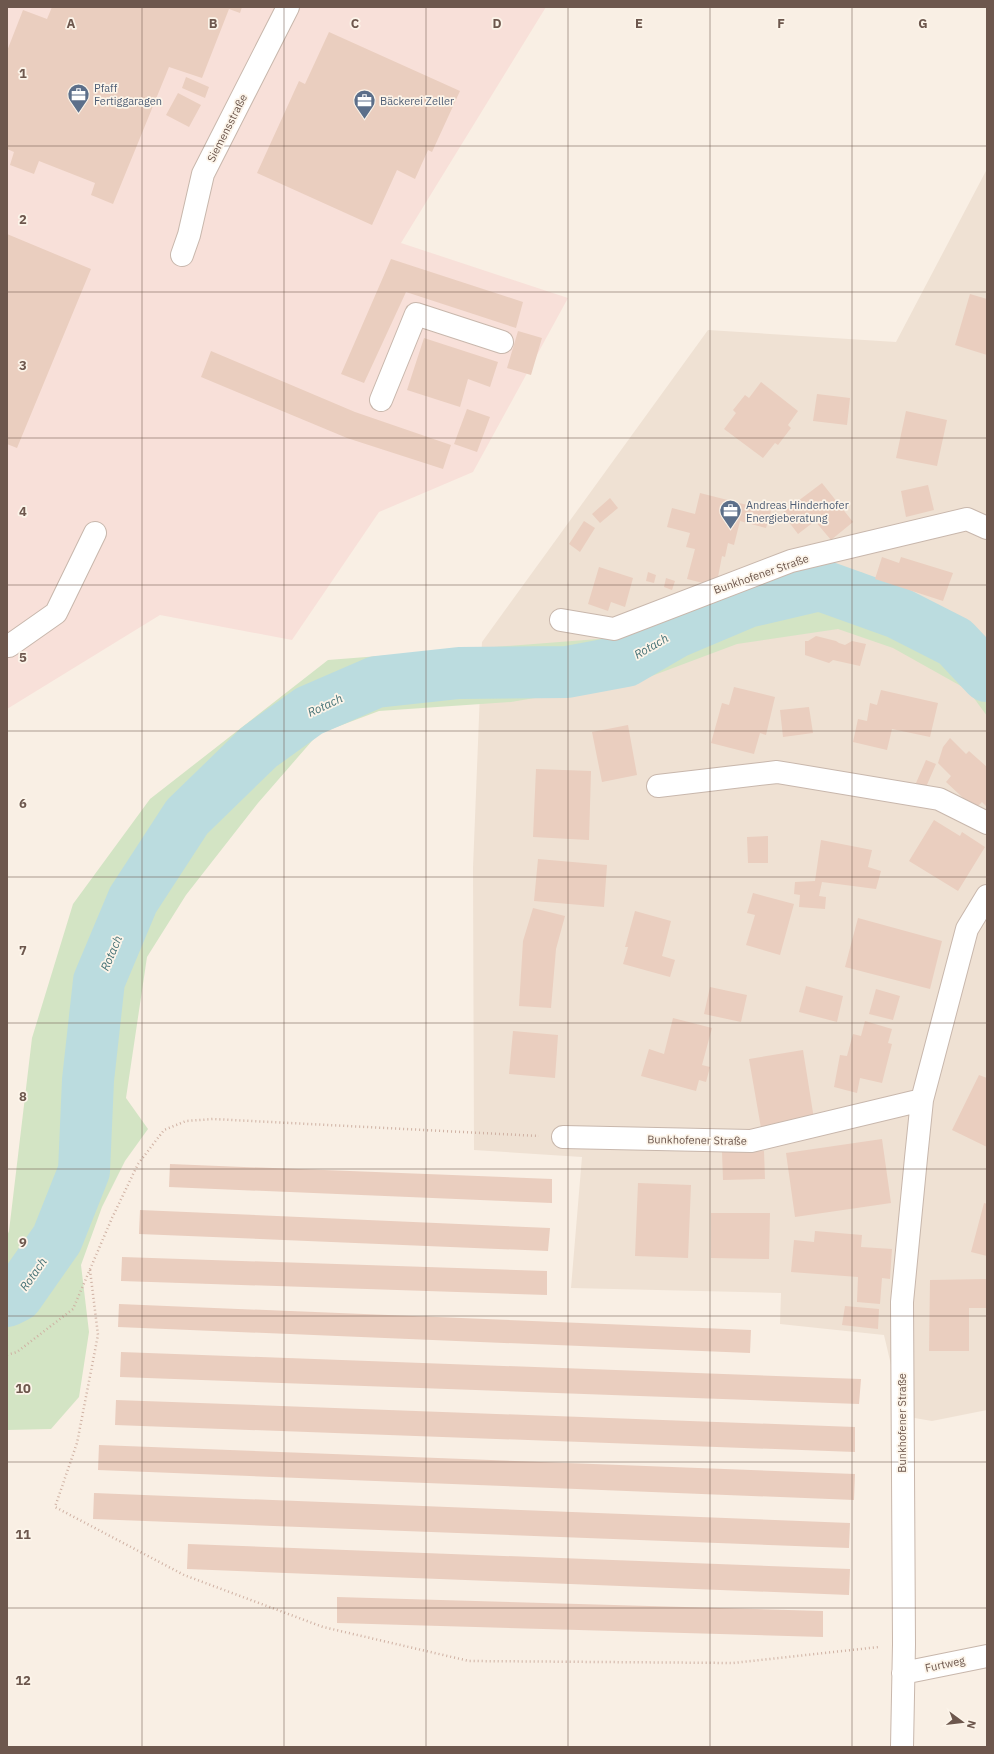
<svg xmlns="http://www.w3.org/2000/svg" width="994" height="1754" font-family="'IBM Plex Sans',sans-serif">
<rect width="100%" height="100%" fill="#f9efe4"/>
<path fill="#efe1d3" d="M987,169v1241l-55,11 -29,-5 -19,-81 -104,-11 1,-31 -210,-5 11,-131 -108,-7 -1,-282 9,-226 226,-312 188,12z"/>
<path fill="#f8e0d9" d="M7,7h539l-145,236 167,55 -95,174 -94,40 -87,128 -132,-25 -153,94z"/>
<path fill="#d3e4c4" d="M861,572l126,66v78l-19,-26 -75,-42 -55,-19 -101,15 -96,36 -130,22 -132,9 -61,23 -60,69 -72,92 -39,62 -21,141 22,31 -23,32 -23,46 -21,58 8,67 -10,65 -28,32 -44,1v-194l2,-5 23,-193 41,-134 77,-105 178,-139 283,-22 176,-61z"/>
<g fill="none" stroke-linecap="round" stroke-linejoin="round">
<path stroke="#bbdcdf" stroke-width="52" d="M7,1301l10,-5 40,-57 27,-68 4,-91 11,-99 34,-81 54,-83 72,-70 50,-36 67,-29 83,-9 108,-1 59,-11 50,-29 71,-30 73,-17 78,28 57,29 32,34"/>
</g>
<path fill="#eacebf" d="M52,7h190l-2,6 -11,-4 -27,69 -33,-11 -56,137 -22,-9 4,-12 -56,-22 -5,13 -24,-9 4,-13 -7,-3v-98l16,-41 24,9z
M329,32l131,59 -28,61 -4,-2 -13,29 -18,-9 -25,55 -115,-52 42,-92 6,3z
M186,77l23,10 -4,11 -23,-10z
M178,93l23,12 -12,22 -23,-12z
M7,234l84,35 -74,179 -10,-4z
M391,259l132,43 -7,26 -110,-36 -42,91 -23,-9z
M970,294l17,5v56l-32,-10z
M518,331l24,7 -11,37 -24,-7z
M424,338l74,24 -8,25 -22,-8 -8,28 -53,-17z
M211,351l144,61 96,33 -8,24 -96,-31 -146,-61z
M761,382l37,29 -10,14 3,3 -13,17 -3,-2 -12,15 -39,-29 12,-16 -3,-3 12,-15 4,3z
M817,394l33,4 -3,27 -34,-4z
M467,409l23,8 -13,35 -23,-8z
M906,411l41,9 -10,46 -41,-8z
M822,483l31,39 -22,18 -16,-19 -17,13 -16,-21z
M928,485l6,25 -28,7 -5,-26z
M700,493l71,18 -5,17 -26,-7 -6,24 -6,-2 -3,14 -3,-1 -4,21 -15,6 -16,-4 8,-30 -9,-2 4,-14 -23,-6 5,-19 23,6z
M610,498l8,10 -18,15 -8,-9z
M584,521l11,7 -15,24 -11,-8z
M882,557l17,6 2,-6 52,16 -10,28 -68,-22z
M599,567l34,11 -8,29 -14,-5 -3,9 -20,-7z
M648,572l8,3 -2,8 -8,-2z
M666,578l9,3 -3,9 -8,-3z
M816,636l20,5 3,2 6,2 7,-4 14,3 -6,22 -27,-6 -4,3 -24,-8v-14h3z
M734,687l41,10 -9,38 -6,-2 -6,21 -43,-11 11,-40 7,2z
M881,690l57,13 -8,34 -38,-8 -5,21 -34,-8 5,-23 9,2 3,-18 7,2z
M809,707l4,26 -30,4 -3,-27z
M628,725l9,50 -35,7 -10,-50z
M950,738l16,16 3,-3 18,16v40l-5,-5 -7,7 -29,-27 5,-6 -13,-13 5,-16z
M926,760l10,4 -10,23 -10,-4z
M536,769l55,2 -2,69 -56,-3z
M934,820l26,16 2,-4 23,15 -27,44 -49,-30z
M768,836v27h-20l-1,-26z
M821,840l51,10 -4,17 13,4 -5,18 -54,-7 -3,14 7,1 -1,12 -26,-2 1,-12 -6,-1 1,-12 20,-1z
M538,859l69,6 -3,42 -70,-6z
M753,893l41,11 -14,51 -34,-10 9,-30 -8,-2z
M533,908l32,8 -9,33 -5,59 -32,-2 4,-65z
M635,911l36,10 -9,35 13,4 -5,17 -47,-13 5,-17h-3z
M858,918l84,23 -12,48 -85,-22z
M806,986l37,10 -6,26 -38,-10z
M710,987l37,8 -6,27 -37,-8z
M876,989l24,7 -7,24 -24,-6z
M673,1018l39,10 -10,37 8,2 -4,15 -7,-2 -3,11 -55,-15 8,-27 15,5z
M865,1021l27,8 -4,14 4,1 -10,39 -22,-5 -3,15 -23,-6 6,-32 7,1 6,-22 8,2z
M513,1031l45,4 -3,43 -46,-4z
M803,1050l11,69 -53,9 -12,-69z
M979,1075l8,3v69l-35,-17z
M882,1139l9,64 -96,14 -9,-64z
M764,1151l1,28 -42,1 -1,-28z
M170,1164l382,15v24l-383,-16z
M638,1183l53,2 -3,73 -53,-2z
M984,1203l3,1v52l-16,-4z
M140,1210l410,18 -2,23 -409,-17z
M711,1213h59l-1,46 -58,-1z
M815,1231l47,4 -1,12 31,2 -2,30 -8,-1 -2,26 -23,-2 1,-25 -67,-5 3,-32 20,2z
M122,1257l425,14v24l-426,-14z
M987,1279v29h-18v43h-40l1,-71z
M119,1304l632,26 -1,23 -632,-26z
M845,1306l34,3 -1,20 -36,-4z
M121,1352l740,27 -2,25 -739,-27z
M116,1400l739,27v25l-740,-27z
M99,1445l756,29 -1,26 -756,-30z
M94,1493l756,30 -1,25 -756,-29z
M188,1544l662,25 -1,26 -662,-26z
M337,1597l486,14v26l-486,-14z"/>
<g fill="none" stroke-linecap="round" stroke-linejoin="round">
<defs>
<path id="minor" d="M182,255l7,-20 14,-61 85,-167
M381,400l35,-86 86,28
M561,620l53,9 177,-68 176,-42 20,9
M7,646h2l47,-33 39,-80
M658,786l119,-14 162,27 48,24
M563,1137l188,4 171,-41
M903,1673l84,-17
M902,1747l2,-103 -2,-342 14,-144 6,-58 45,-171 20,-33"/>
</defs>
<use href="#minor" stroke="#c8b7ac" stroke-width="24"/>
<path stroke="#cfb1a3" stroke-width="2.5" stroke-dasharray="1 3" stroke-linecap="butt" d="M90,1270l8,65 -21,108 -22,64 129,68 139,52 146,34 264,2 146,-16
M7,1355l10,-3 56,-43 39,-91 26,-54 26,-34 22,-9 27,-2 326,17"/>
<use href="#minor" stroke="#fff" stroke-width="22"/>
</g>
<path fill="none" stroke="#6d574d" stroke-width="1" stroke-opacity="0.55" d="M142,7v1740M284,7v1740M426,7v1740M568,7v1740M710,7v1740M852,7v1740M7,146h980M7,292h980M7,438h980M7,585h980M7,731h980M7,877h980M7,1023h980M7,1169h980M7,1316h980M7,1462h980M7,1608h980"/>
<defs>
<symbol id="office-pin" viewBox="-11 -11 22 30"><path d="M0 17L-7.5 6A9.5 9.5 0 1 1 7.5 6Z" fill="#5c6f8a" stroke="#fcf4e9"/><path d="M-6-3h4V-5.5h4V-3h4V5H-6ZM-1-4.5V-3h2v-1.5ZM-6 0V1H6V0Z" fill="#fff"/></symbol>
</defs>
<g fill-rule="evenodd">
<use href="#office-pin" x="66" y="82" width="25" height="34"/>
<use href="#office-pin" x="352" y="88" width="25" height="34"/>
<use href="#office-pin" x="718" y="498" width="25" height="34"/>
</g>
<g text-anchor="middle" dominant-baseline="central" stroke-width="3.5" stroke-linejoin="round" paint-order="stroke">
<g font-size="11" fill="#4e5e75" stroke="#fcf4e9" text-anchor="start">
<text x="94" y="88">Pfaff<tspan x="94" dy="13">Fertiggaragen</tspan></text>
<text x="380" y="101">Bäckerei Zeller</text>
<text x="746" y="505">Andreas Hinderhofer<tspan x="746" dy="13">Energieberatung</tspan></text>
</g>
<g font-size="11" fill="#6d574d" stroke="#fcf4e9">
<text transform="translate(227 128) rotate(-63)">Siemensstraße</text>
<text transform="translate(761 574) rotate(-19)">Bunkhofener Straße</text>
<text transform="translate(697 1140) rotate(1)">Bunkhofener Straße</text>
<text transform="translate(902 1423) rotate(-90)">Bunkhofener Straße</text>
<text transform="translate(945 1664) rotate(-12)">Furtweg</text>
</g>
<g font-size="12" font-style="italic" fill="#477377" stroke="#fcf4e9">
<text transform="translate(651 646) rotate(-30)">Rotach</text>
<text transform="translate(325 705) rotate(-25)">Rotach</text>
<text transform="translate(111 953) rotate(-67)">Rotach</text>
<text transform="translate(33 1274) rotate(-55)">Rotach</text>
</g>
</g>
<g font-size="13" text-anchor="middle" font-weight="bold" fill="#6d574d" stroke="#fcf4e9" stroke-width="3.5" stroke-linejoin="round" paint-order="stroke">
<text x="71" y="28">A</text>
<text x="213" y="28">B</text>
<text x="355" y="28">C</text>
<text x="497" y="28">D</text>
<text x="639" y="28">E</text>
<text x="781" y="28">F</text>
<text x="923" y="28">G</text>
<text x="23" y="78">1</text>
<text x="23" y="224">2</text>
<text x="23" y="370">3</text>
<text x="23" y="516">4</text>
<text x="23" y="662">5</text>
<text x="23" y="808">6</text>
<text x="23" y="955">7</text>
<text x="23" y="1101">8</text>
<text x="23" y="1247">9</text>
<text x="23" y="1393">10</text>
<text x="23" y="1539">11</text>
<text x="23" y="1685">12</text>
</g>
<rect width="994" height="1754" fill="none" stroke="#6d574d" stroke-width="16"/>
<g transform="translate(962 1722) rotate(105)" stroke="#fcf4e9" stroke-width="3" paint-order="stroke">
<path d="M0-3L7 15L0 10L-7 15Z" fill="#6d574d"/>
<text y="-6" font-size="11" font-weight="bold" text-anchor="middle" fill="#6d574d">N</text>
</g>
</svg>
